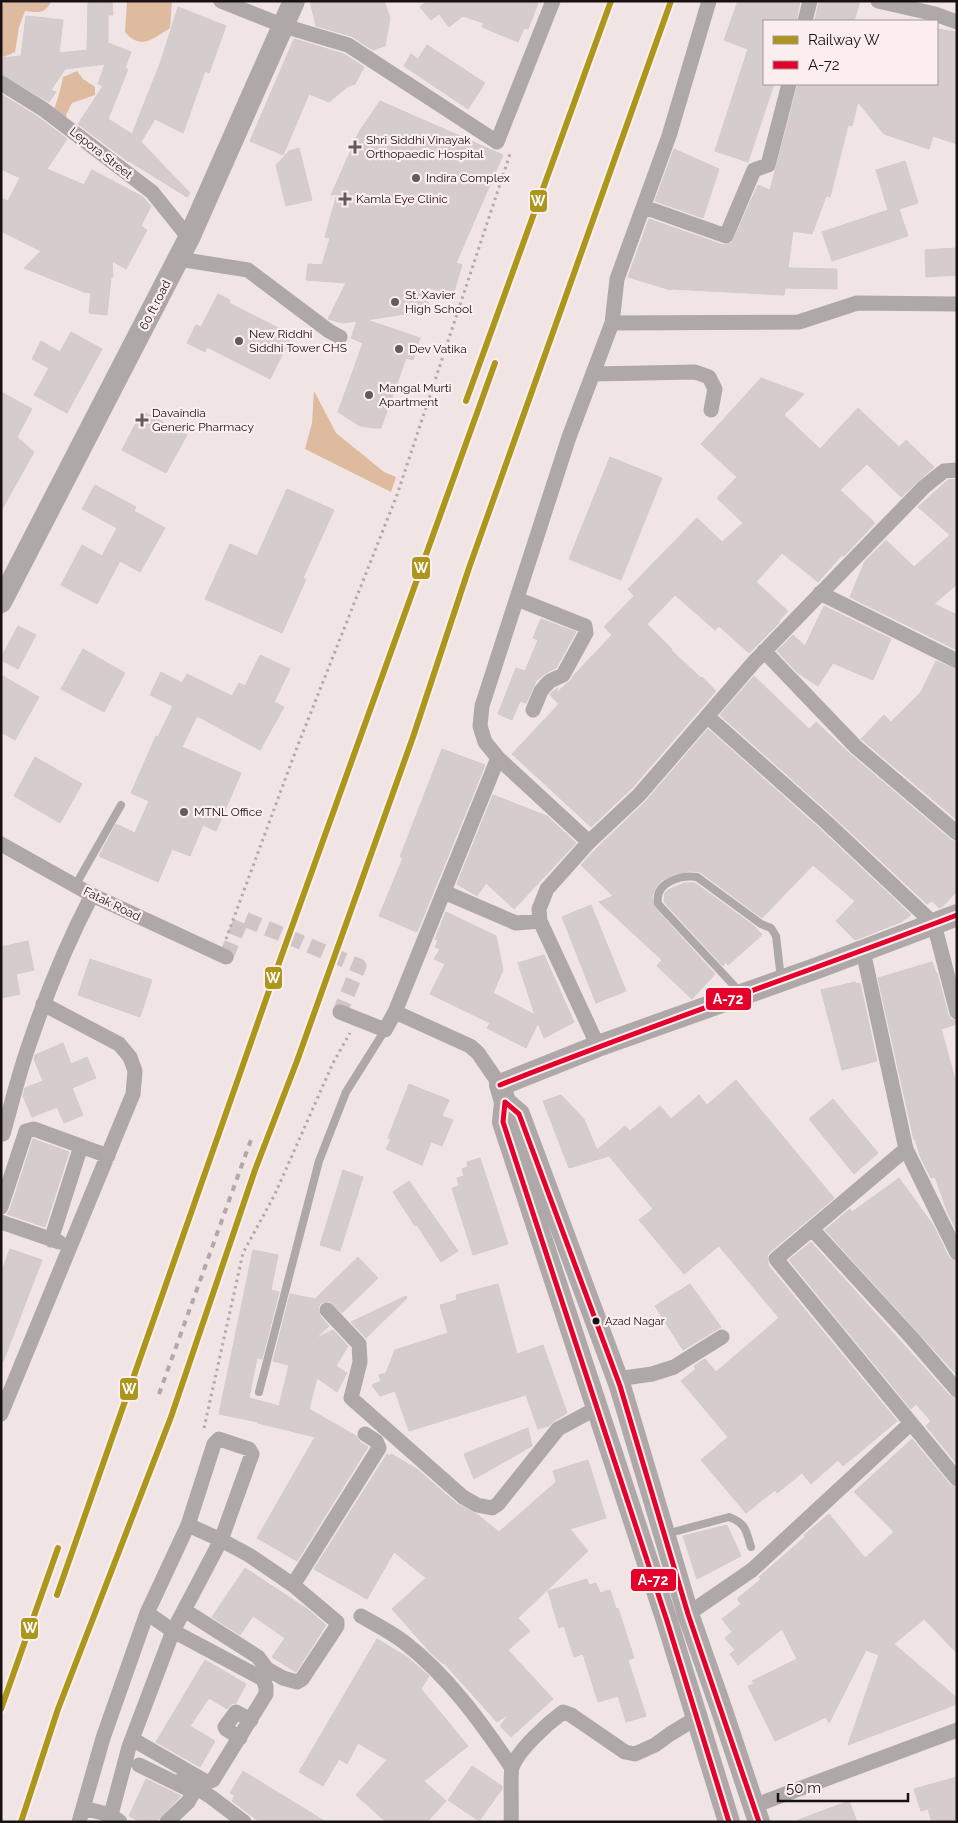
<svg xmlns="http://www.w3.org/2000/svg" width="958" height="1823" font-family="Raleway,sans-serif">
<rect width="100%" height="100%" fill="#f0e4e4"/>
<path fill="#deba9e" d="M5,1l46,1c-7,13 -13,10 -26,9l-6,16 -4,25 -11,5 -3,-3v-47z
M127,1h45l-2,27c-16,10 -29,23 -45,4z
M77,71l6,8 12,8v8l-23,8 -6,12v5l-12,-10c4,-12 7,-22 9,-33z
M314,391l22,42 48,39 12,5 -5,15 -86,-43 7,-26z"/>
<path fill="#d5ccce" stroke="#d4cbcd" d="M88,1h24l1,14h-5v28l23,9 -6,16 3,1 -20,50 24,15 29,-73 17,-54 48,19 -17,47 -4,-2 -22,62 -28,-14 -14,23 49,51 -3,4 -58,-36v1l-51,-38 25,-38 -5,-2 7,-20 -40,5 -14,21 5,2 -7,10 -48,-28v-16l20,-2 5,-40 37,4 -4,33 28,-3z
M310,1h74l6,17 -5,28 -12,4 -22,-14 -35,-10z
M427,1h112l-11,28 -4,-1 -6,14 -36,-15 2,-4 -21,-7 -14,11 -10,-13 -8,6 -11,-13z
M738,1h62l-4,20h-32v63h10l-26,78 -33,-11 33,-102 -24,-9z
M819,1h41l-6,20h-39z
M937,29l20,3v112l-24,-8 -4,13 -45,-15 -26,-32 -6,24 -4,-1 -18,72 -4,-1 -14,38 -19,-3 -5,37 49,1v20l-52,-1 -1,7 -112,-6 -1,1 -43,-13 21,-58 74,26 9,-2 26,-58 12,5 28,-106h139z
M294,39l50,15 20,13 -9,17 -8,3 -18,15 -20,-8 -26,61 -33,-14z
M427,45l58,38 -17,26 -64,-43 7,-12 7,5z
M1,94l37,23 29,22 -20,30 37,16 8,-15 51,27 8,9 -10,20 6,4 -21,39 -14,-8 1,16h-2l-4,38 -18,-2 2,-20 -7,-1 -60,-24 17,-17 -40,-20v-33l7,3 12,-23 -19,-9z
M380,101l123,54 -47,108 6,2 -9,30 -27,-8 3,23 -62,10 53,18 -7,22 -7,-2 -25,70h-7l-14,-2 -22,-14 25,-69 -12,-5 6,-17 -14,2 -15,-4 18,-36 -40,-3 2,-16 14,1 8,-27 -5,-1 12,-43 -6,1 28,-63z
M299,148l13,52 -26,6 -10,-41 13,-14z
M674,149l45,20 -16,49 -48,-17z
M905,161l13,42 -19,6 9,27 -76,25 -10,-29 66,-22 -12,-40z
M957,248v27l-31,2 -1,-27z
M218,294l12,6 -1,3 63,32 -22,44 -63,-32 -2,5 -18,-9 9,-18 5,2z
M71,332l31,17 -35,64 -33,-18 15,-27 -17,-9 9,-18 19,11z
M761,378l43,16 -20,21 36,34 38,-41 41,39 7,-7 28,27 -33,30 -34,-33 -27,26 35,33 -31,33 -2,-1 -24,27 -36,-29 -26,29 32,29 -9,10 1,1 -31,31 -30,-27 -4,4 -40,-35 -28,29 25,25 -1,1 30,28 1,-1 14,14 -84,97 -41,39 -79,-73 47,-50 -9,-9 3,-4 5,-3 -3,6 16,-14 3,-5 38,-40 -8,-8 30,-31 -6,-7 69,-71 25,24 21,-19 -26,-25 20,-21 -36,-33z
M1,392l31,17 -15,28 17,15 -33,59z
M142,411l45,24 -21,38 -44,-23z
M610,457l52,21 -41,102 -52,-21z
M957,479v105l-23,20 23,11v35l-107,-53 15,-36 21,-21 28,27 36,-32 -32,-28 30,-27z
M95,485l41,22 -2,4 31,17 -25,44 -20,-11 -23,43 -36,-19 21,-40 20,11 15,-28 -35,-19z
M287,489l47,21 -31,68 3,1 -24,54 -77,-34 25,-55 27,12z
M824,606l67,33 -18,41 -40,-17 -15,23 -20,-13 -21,-22 16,-16 12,11z
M541,619l35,13 -20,36 -10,5 -10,8 -10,22 -6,-2 -8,19 -14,-6 18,-46 9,3 13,-31 -5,-2z
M18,626l18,9 -18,34 -17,-9v-2z
M83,649l42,24 -21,39 -43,-23z
M260,655l30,14 -16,33 10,5 -24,43 -63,-34 -15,31 59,26 -25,58 -13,-6 -13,31 -18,-7 -14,33 -59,-26 17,-32 19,9 14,-32 -18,-8 25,-57 2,1 15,-31 -23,-11 11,-23 21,11 5,-9 45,22 7,-13 6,3z
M936,661l21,9v150l-96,-81 23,-24 7,7 30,-30z
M1,675l38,22 -24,43 -14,-8z
M754,676l55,53 7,-7 34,32 101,86 6,2v49l-14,15 -4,2 -7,-7 -5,3 -95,-89 -112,-100z
M708,729l112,100 91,86 -10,7 -46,18 -19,-19 19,-20 -42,-36 -51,53 -62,-46 -10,-1 -16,3 -13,7 -5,6 -4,9 2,11 61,67 -23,25 -35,-33 5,-6 -63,-58 14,-6 -32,-31 15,-16 50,-48z
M442,749l43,16 -68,167 -38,-16 24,-58 -3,-1z
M35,757l47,27 -22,39 -46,-27z
M493,795l54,21 29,27 -62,66 -28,-26 -9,13 -20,-12z
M684,883h11l59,43 8,9 -34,30 -2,-3 -3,4 -59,-64 1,-9 3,-3z
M591,905l35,86 -30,12 -34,-86z
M446,912l50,24 7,34 -10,23 42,22 -17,-52 26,-8 30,67 -30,16 -6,-15 -12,25 -39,-20 3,-5 -60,-29 15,-30 -11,-5 6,-10 -5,-2 3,-7 -3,-1z
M28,941l6,29 -18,4 4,20 -19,4v-51z
M90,959l62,21 -12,37 -62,-22z
M932,962l4,11h1l11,41 3,5 6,2v3l-16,5 14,50 2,-1v153l-9,-18 -13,-36 -4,1 -10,-20 -6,-19 -1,1 -36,-162z
M855,982l1,2 4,-1 17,78 -35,9 -21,-80z
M63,1043l8,21 16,-7 9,21 -24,10 11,27 -19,8 -7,-16 -25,10 -9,-21 2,-8 18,-7 -9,-22 1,-4z
M736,1080l98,118 -64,54 -3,4 1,9 129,156 -54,45 -5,-6 -27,24 -9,-11 -25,20 -2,-3 -29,23 -45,-53 27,-23 -47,-56 15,-12 -2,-3 11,-7 11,13 63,-54 -60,-72 -35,28 -45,-54 14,-11 -44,-53 -40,12 -26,-67 18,-6 23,24 13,31 28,-24 5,5 30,-25 11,13 28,-24 8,10z
M409,1084l40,16 -7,16 11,4 -11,26 -11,-4 -9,23 -36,-16 5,-10 -3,-1z
M833,1099l45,54 -24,21 -45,-55z
M33,1139l36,13 -24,75 -38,-13 3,-4z
M480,1158l28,86 -35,11 -21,-67 7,-2 -2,-8 7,-2 -2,-7 6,-2 -1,-5z
M343,1170l20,7 -23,74 -20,-6z
M899,1178l34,47 16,33 8,4v113l-132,-145 25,-21 2,3z
M409,1181l49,70 -17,11 -24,-37 -2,1 -22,-34z
M811,1242l139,154 7,3v65l-31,-38 5,-5 -15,-17 -5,5 -122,-149z
M10,1249l32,11 -39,102 -2,-1v-88z
M253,1250l25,5 -7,35 8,2 -17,67 -5,-1 -8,40 30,8 10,-41 -16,-4 17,-67 25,5 43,-42 20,21 -36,35 -13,-12 -8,2 -3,5 2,8 9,10 -14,13 18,-9 15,16 -12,20 11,7 -10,19 -20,-14 -8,31 47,27 4,6 8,5 -71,114 -40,-23 58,-101 -57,-14v-1l-39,-8z
M498,1284l19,70 26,-9 24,68 -13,8 -5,5 -11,3 -12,-34 -117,36 -14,-40 -15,5 -8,-11 9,-4 -2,-6 7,-2 9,-23 53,-17 -8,-28 17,-5 -1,-5z
M690,1284l31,43 -38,23 -28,-44z
M406,1296l1,2 -41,40 -15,-16z
M528,1428l4,18 -58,33 -10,-25z
M912,1439l38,46 7,3v165l-33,-34 -30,25 63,54v6l-109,41 31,-90 -13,-5 -37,73 -3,-6 -51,24 -27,-55 6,-2 -2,-3 45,-22 -15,-30 -44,36 -8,-11 5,-4 -10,-12 7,-6 -10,-13 19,-15 -4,-5 24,-20 -2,-2 47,-41 -2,-1 25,-21 36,44 29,-26 -40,-40z
M387,1454l3,2 1,-2 26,15 40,35 21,11 21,17 57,-50 -3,-11 35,-11 18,58 -36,11 18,22 -70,67 12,13 -22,19 45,49 -42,38 -11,-11 9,-12 -12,8 -53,-59 -1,1 -12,-11 -39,-44 34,-31 -32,-26 -27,47 -53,-30z
M727,1525l14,31 -44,23 -14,-43z
M245,1568l62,41 19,16 -30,47 -24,-15 13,-19 -32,-22 -13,19 -28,-18z
M587,1579l2,6 7,-2 4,10 10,-3 6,19 2,-1 16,50 -6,2 18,56 -20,6 -8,-26 -20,6 -15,-48 -9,3 -10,-31 -5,2 -11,-37z
M377,1639l30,18 22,19 -8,13 47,57 -44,35 22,20 -19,21h-41l-30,-27 31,-35 -29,-17 -11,21 -8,-5 -16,27 -24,-14z
M205,1660l41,24 -10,19 -5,1 -4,5 -18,-11 -19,28 25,15 -15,26 -44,-25z
M472,1766l30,20v3l-23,32 -31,-21z
M243,1771l83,51h-66l-28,-21 3,-6 -5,-2z
M957,1777v45h-25l-4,-13 -7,2 -7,-22z
M146,1779l35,17 -25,26h-15l-12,-6z
M849,1801l8,21h-59v-2z"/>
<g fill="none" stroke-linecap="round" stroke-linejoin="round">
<path stroke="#d0c4c4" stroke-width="15" stroke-dasharray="15 8" stroke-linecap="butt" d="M226,957l16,-39 117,48 -19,46"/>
<path stroke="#b0aaaa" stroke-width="3" stroke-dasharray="2.5 4" stroke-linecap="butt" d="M226,939l70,-189 101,-255 114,-344
M204,1428l39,-175 32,-59 58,-131 17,-30"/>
<path stroke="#afa8a8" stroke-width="8" d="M75,886l46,-81
M740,992l-82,-88c-4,-22 23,-29 39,-27l64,47 10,4 5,8 5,43
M259,1392l60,-231 27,-69 39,-62
M666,1534l63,-17c17,6 17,14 22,30"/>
<path stroke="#afa8a8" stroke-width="15" d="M221,1l63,25 64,19 149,97 56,-141
M878,1l57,13 22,8
M805,21l5,-20
M1,83l42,26 109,83 37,46
M644,207l82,29 28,-66 14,-5 21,-81
M179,259l69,11 81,61 11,6
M612,323l187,-1 58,-19 100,1
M593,374l102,-2 14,5 6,12 -4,21
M820,593l137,68
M517,599l68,27 1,7 -23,42 -13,6 -4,4 -5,6 -8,19
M764,651l92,96 101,86
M707,716l119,106 108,102 23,88
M589,842l-91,-84 -13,-16 -5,-16 2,-20 87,-269 43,-114 5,-44 52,-143 40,-135
M1,844l91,51 134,62
M444,892l72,31 24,-2
M863,951l43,198 -130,110 181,220
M340,1012l45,18 10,-18 103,-254
M395,1012l75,34 8,7 22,32
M598,1046l-58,-125 -1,-12 8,-20 42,-47 50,-47 115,-133 170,-175 20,-16 13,-1
M3,1134c9,-31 16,-62 27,-92 17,-50 37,-99 62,-147
M906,1149l51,104
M1,1207l25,-76 8,-2 74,27
M1,1222l58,20
M812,1229l99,108 46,53
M51,1240l30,-94
M327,1310l32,34 1,18 -9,36 112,99 14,8 15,3 6,-4 60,-75 39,-21
M617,1379l35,-5 22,-7 48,-30
M1,1414l132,-320 2,-23 -5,-14 -11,-13 -76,-40
M188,1525l33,15 28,15 44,30
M184,1610l74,47 9,12 16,9 14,4 5,-3 35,-53v-4l-44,-37 86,-137 -3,-7 -11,-7
M688,1614l64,-44 159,-147
M361,1616c14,8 30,16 43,26 44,34 77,80 108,126
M240,1738l-14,-9 -1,-2 11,-15 15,8
M132,1739l71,41 5,2 5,-2 53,-86v-7l-3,-8 -90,-48 -26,-18
M139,1765l49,24
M182,1779l29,18 33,25
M753,1806l204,-76
M83,1808l28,7 9,7
M79,1822l24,-84 44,-125 41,-88 26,-81 5,-5 30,10 3,5 -31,86 -48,91 -44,116 -20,75
M167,1822l21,-20 8,-14
M511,1822c1,-11 -1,-48 1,-55 7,-18 35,-43 51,-55l8,3 54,37 10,2 20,-9 15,-11 28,-17"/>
<path stroke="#afa8a8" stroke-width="22" d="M1,602l188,-364 105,-237
M505,1102l-5,-17 98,-39 222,-79 137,-52
M729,1822l-62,-201 -164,-499 2,-20 14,12 101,272 68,228 33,94 38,114"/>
<path stroke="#b0a9a8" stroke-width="4" stroke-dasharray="6 6" stroke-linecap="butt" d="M159,1394l93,-257"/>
<defs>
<path id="bus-1" d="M500,1085c151,-60 305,-112 457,-170
M729,1822l-62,-201 -164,-499 2,-20 14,12 101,272 68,228 71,208"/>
</defs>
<use href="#bus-1" stroke="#fceeef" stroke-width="9"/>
<use href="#bus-1" stroke="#e4002b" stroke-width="5"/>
<defs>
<path id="rail-1" d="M466,401l145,-400
M57,1595l214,-610 224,-622
M1,1709l57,-161
M21,1822l37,-113 113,-292 84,-247 42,-109 116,-324 56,-169 202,-567"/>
</defs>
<use href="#rail-1" stroke="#fceeef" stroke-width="10"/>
<use href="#rail-1" stroke="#ac961b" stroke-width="6"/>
</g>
<g fill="#645b5c" stroke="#fceeef" stroke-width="2">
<path d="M352.5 139.5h5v5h5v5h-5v5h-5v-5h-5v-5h5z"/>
<circle cx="416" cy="178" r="5"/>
<path d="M342.5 191.5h5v5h5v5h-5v5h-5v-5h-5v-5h5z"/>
<circle cx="395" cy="302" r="5"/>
<circle cx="239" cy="341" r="5"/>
<circle cx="399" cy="349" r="5"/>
<circle cx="369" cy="395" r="5"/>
<path d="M139.5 412.5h5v5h5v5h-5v5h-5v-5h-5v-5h5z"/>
<circle cx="184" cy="812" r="5"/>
</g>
<circle fill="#191112" stroke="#fceeef" stroke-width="2" cx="596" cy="1321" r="4.5"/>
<g text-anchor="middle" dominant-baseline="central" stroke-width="4.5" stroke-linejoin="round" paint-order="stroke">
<g font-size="11" fill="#191112" stroke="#fceeef" text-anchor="start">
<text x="605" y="1321">Azad Nagar</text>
</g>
<g font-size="12" fill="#191112" stroke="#fceeef" text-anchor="start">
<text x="366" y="140">Shri Siddhi Vinayak<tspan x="366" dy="14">Orthopaedic Hospital</tspan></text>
<text x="426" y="178">Indira Complex</text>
<text x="356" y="199">Kamla Eye Clinic</text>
<text x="405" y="295">St. Xavier<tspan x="405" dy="14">High School</tspan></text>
<text x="249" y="334">New Riddhi<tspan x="249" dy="14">Siddhi Tower CHS</tspan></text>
<text x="409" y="349">Dev Vatika</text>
<text x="379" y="388">Mangal Murti<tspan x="379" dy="14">Apartment</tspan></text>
<text x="152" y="413">Davaindia<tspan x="152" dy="14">Generic Pharmacy</tspan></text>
<text x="194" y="812">MTNL Office</text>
</g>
<g font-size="12" fill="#191112" stroke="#fceeef">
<text transform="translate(101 153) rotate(38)">Lepora Street</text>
<text transform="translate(155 305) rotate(-63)">60 ft road</text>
<text transform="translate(112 904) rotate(26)">Fatak Road</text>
</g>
</g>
<g stroke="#fceeef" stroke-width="2">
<rect x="529" y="189" width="19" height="24" rx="5" fill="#ac961b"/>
<rect x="411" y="556" width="20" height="24" rx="5" fill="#ac961b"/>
<rect x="264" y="966" width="19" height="24" rx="5" fill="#ac961b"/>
<rect x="705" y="987" width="47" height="24" rx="5" fill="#e4002b"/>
<rect x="119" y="1377" width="20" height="24" rx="5" fill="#ac961b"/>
<rect x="630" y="1568" width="47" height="24" rx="5" fill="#e4002b"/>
<rect x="20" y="1617" width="19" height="23" rx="5" fill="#ac961b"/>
</g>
<g font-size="14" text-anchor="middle" font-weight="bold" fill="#fff">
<text x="538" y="206">W</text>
<text x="421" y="573">W</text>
<text x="273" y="983">W</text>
<text x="728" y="1004">A-72</text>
<text x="129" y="1394">W</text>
<text x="653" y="1585">A-72</text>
<text x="30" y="1633">W</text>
</g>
<rect width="958" height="1823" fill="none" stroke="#191112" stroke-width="5"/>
<rect x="763" y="20" width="175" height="65" fill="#fceeef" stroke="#a19697"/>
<rect x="773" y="36" width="25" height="8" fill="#ac961b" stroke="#a19697"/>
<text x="808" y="45" font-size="15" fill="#191112">Railway W</text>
<rect x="773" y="61" width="25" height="8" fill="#e4002b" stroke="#a19697"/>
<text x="808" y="70" font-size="15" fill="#191112">A-72</text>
<path d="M778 1793v8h130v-8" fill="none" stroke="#191112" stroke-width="2.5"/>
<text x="786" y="1793" font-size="15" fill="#191112" stroke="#fceeef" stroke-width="4" paint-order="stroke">50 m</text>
</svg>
